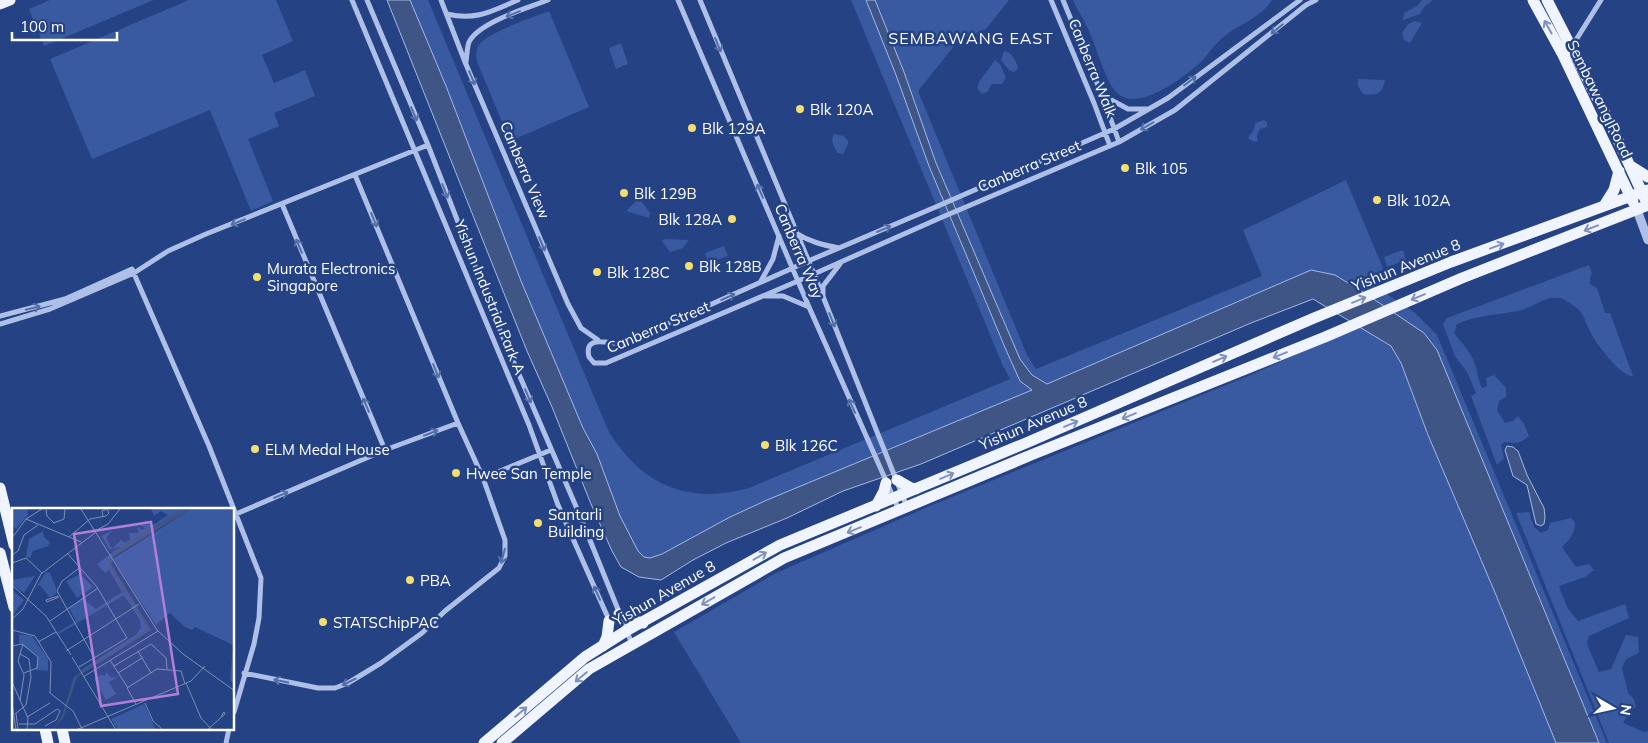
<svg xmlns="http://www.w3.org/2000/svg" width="1648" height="743" font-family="Mulish,sans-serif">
<rect width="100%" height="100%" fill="#244284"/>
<path fill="#395aa1" d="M50,0h104l-110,46 -15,-37z
M189,0h87l17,41 -31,14 12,28 31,-13 10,26 -41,17 5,13 -31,13 25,62 -22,10 -41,-101 -118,49 -42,-100z
M396,0h32l180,430c33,55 79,75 141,58l261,-109 -7,-13 -152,-366h158l-23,29 -27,11 -41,51 109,264 9,14 226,-93 -19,-46 103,-50 39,93 -16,9 46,31 22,22 170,408h-27l-161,-400 -118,-56 -640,282 -33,-9z
M1073,0h199c-12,20 -38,25 -54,42 -6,6 -11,14 -17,20 -17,15 -62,51 -84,31 -11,-10 -21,-47 -28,-62 -5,-11 -11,-20 -16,-31z
M1422,0h11l-9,7 -4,7 -17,6 1,-7 13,-7z
M549,11l40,96 -79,34 -32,-77c-2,-7 -3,-13 1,-19 7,-12 55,-28 70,-34z
M1415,21l7,2 -12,20 -6,-3 -2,-7 6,-9z
M621,43l7,21 -12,5 -7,-21z
M1004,51c8,1 12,10 14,17l-4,4 -5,-2 -8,-10z
M995,60l5,4 6,14 -4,6h-10l-5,8 -5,2 -5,-6 2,-6z
M1358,79l27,1c-3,14 -8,16 -22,14l-5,-8z
M1264,120l3,2v5l-7,2 -3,7 1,5 -4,1 -5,-3v-3l5,-6 1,-7z
M834,134l10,2 4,5v3l-5,10 -5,-1c-4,-6 -8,-12 -4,-19z
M639,198l11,15 -1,5 -23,-7z
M664,239l25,1 -6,8 -13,4 -8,-11z
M724,246l4,10 -19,7 -4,-10z
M1403,250l3,10 -19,7 -3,-10z
M1589,265l3,8 -2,5v6l7,4 8,25h5l23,63c-12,1 -37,-32 -42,-43 -4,-6 -6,-15 -10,-21 -5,-5 -13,-10 -19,-14 -5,0 -11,-1 -15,1 -10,3 -18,10 -29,12 -21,4 -41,4 -61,13l-3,9c8,10 17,19 21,31 3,8 3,16 7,24l5,-2 -1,-8 8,-3 12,13v9l-7,4 -2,9 8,13 8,-2 5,-5 6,8 5,12c-8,7 -13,8 -24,6l-4,3 3,13 -7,7 -26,-69 5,-3 -9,-21 -12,-16 -12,-32 4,-6z
M1360,326l31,20 10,17 27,72 68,160 60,148h-815l-67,-111 102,-59 154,-67 323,-132z
M1529,512l5,15 7,6 7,-3 2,-7 21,-5 4,4c0,11 -5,18 -13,25l14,20 13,-3 5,6 -9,7 -26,9 8,21 11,14 47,-17 4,14 -40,18 -2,8 12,28 12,-3 15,-34 12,2 1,16 -13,6 -4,9 6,25 6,6 2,8 -7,5 -6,11 21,9 4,-1v12h-39l-93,-230z"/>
<path fill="#3f5585" stroke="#a2bae9" d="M387,0h23l36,86 75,195 62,147 14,26 23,62 18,35 6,6 6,1 12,-4 68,-37 37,-17 265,-110 -12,-9 -14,-31 -77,-184 -33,-91 -30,-75h9l29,72 32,91 84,196 12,16 15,9 264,-114 24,5 31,19 58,39 13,17 162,393h-43l-60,-148 -68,-160 -27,-72 -10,-17 -78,-47 -62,24 -330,141 -78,27 -56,27 -61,25 -33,17 -32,20 -22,-3 -18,-10 -9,-16 -21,-47 -39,-97 -25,-56z
M1507,446l6,1 5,4 9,24 17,33 1,9 -1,7 -3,2 -5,-2 -9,-39 -14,-9 -8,-26z"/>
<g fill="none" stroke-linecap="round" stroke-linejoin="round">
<path stroke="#aec0e8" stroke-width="5" d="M352,0l177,425 29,80 51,115
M367,0l61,145 74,190 79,183 51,126
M441,0l24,62 103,242 13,24 17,12
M678,0l131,307 90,203
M700,0l114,274 93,233
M1051,0l43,103 16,43
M1063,0l39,95 17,47
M1300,0l-132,98 -54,31 -176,77 -125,53 -182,81c-5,1 -11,3 -17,3 -11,-1 -30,-6 -25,14l5,6h12l192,-82 142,-63 179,-76 56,-32 131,-105 10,-5
M447,14c29,7 45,-3 71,-14
M1571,48l30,-48
M466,62c1,-7 1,-14 3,-20 10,-20 59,-34 79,-42
M1102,95l26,14h21
M282,204l103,246
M796,233c14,9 27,12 43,15
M761,281l12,-22 6,-23
M823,295v-9l17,-22
M765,296h18l26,11
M0,316l65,-17 67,-30 77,177 52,132 -2,40 -5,26 -20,68
M0,324l50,-15 84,-36 34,-22 38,-17 222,-89
M483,478l68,-28
M236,514l149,-64 73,-27
M244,673l74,15h17l13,-5 33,-20 41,-30 23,-22 54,-43 6,-12v-16l-22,-62 -25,-55 -103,-248
M226,743l3,-14"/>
<path stroke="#aec0e8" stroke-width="9" d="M1637,210l11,30"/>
<path stroke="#f0f4fe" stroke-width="11" d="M1533,0l29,53 71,149
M1547,0l64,125 34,74
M0,4l10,-4
M1632,167l16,10
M1604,206l10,-16 5,-19
M897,480l14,8 5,1
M0,488l14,57
M876,506l8,-15 2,-8
M0,553l14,54
M619,614l7,5 17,4
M603,646l4,-9 2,-16
M45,729l3,14
M62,729l3,14
M484,743l101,-86 41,-26 154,-86 246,-102 288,-125 137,-56 197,-72
M502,743l87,-74 195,-111 247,-103 294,-118 137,-59 186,-73"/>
</g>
<defs><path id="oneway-shaft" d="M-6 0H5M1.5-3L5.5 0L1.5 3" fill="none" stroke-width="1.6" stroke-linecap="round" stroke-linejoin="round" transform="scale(1.25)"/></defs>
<g stroke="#546ea7">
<use href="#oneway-shaft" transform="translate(513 14) rotate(158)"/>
<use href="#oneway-shaft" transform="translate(1277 29) rotate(141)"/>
<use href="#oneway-shaft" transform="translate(718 45) rotate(68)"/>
<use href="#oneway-shaft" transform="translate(472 78) rotate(67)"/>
<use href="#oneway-shaft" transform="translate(1190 81) rotate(-37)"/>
<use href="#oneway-shaft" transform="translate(414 114) rotate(67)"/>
<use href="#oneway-shaft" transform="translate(1147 126) rotate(150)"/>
<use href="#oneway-shaft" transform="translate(445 191) rotate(69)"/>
<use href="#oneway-shaft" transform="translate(760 191) rotate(-113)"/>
<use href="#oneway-shaft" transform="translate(374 220) rotate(68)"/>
<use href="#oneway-shaft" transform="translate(238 222) rotate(158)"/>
<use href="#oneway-shaft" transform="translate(884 229) rotate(-23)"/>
<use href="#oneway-shaft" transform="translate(542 244) rotate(67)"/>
<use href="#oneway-shaft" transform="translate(299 246) rotate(-113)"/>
<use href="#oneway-shaft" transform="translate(728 297) rotate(-24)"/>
<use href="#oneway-shaft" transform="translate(33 308) rotate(-14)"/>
<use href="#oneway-shaft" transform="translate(832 320) rotate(68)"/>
<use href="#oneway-shaft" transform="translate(436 371) rotate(68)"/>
<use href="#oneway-shaft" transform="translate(528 396) rotate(67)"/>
<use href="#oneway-shaft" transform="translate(366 405) rotate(-113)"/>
<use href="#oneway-shaft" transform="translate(852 406) rotate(-114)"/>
<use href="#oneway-shaft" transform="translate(431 433) rotate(-21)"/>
<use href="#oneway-shaft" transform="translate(281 495) rotate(-23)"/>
<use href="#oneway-shaft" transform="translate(503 556) rotate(105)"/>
<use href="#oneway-shaft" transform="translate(597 593) rotate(-114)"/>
<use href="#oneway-shaft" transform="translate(281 681) rotate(-168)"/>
<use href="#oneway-shaft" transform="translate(349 682) rotate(154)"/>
</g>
<g stroke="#8092bb">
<use href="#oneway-shaft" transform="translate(1548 27) rotate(-119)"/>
<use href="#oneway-shaft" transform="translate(1591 228) rotate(159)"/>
<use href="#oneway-shaft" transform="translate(1497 246) rotate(-20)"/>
<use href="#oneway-shaft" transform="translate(1418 297) rotate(157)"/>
<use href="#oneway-shaft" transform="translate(1359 300) rotate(-22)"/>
<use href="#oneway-shaft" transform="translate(1280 355) rotate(158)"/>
<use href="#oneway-shaft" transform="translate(1220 359) rotate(-23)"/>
<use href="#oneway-shaft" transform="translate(1129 416) rotate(158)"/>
<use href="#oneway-shaft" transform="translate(1071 424) rotate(-23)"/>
<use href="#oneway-shaft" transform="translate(947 476) rotate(-23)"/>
<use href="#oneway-shaft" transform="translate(854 530) rotate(158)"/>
<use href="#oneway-shaft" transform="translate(760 556) rotate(-30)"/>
<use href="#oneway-shaft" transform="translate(708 601) rotate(150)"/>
<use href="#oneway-shaft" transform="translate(581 677) rotate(140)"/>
<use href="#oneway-shaft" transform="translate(521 712) rotate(-40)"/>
</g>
<g fill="#f2de71" stroke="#244284" stroke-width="2">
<circle cx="800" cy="109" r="5"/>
<circle cx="692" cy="128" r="5"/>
<circle cx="1125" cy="168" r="5"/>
<circle cx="624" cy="193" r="5"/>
<circle cx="1377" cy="200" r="5"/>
<circle cx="732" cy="219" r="5"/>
<circle cx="689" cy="266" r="5"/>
<circle cx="597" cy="272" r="5"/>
<circle cx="257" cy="277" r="5"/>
<circle cx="765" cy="445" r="5"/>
<circle cx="255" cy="449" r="5"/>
<circle cx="456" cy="473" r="5"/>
<circle cx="538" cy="523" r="5"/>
<circle cx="410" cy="580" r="5"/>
<circle cx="323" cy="622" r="5"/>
</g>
<g text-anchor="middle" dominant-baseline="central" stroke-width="5" stroke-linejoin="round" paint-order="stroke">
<g font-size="15" fill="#fff" stroke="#244284">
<text transform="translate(1093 68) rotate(68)">Canberra Walk</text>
<text transform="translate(1600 99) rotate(64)">Sembawang Road</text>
<text transform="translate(1029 166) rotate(-23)">Canberra Street</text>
<text transform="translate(525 170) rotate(67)">Canberra View</text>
<text transform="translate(799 251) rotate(67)">Canberra Way</text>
<text transform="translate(1406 265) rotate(-22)">Yishun Avenue 8</text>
<text transform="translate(490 297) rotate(68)">Yishun Industrial Park A</text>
<text transform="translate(658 327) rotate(-23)">Canberra Street</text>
<text transform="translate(1033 423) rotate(-23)">Yishun Avenue 8</text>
<text transform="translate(664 593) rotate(-30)">Yishun Avenue 8</text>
</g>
<g font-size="15" fill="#fff" stroke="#244284" text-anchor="start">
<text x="810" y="109">Blk 120A</text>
<text x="702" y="128">Blk 129A</text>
<text x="1135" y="168">Blk 105</text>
<text x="634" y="193">Blk 129B</text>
<text x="1387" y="200">Blk 102A</text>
<text x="722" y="219" text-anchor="end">Blk 128A</text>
<text x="699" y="266">Blk 128B</text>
<text x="267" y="268">Murata Electronics<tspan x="267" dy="17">Singapore</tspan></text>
<text x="607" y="272">Blk 128C</text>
<text x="775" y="445">Blk 126C</text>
<text x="265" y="449">ELM Medal House</text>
<text x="466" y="473">Hwee San Temple</text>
<text x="548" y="514">Santarli<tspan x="548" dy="17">Building</tspan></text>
<text x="420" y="580">PBA</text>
<text x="333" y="622">STATSChipPAC</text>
</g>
<g font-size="16" letter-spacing="1" fill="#fff" stroke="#244284">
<text x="971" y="38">SEMBAWANG EAST</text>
</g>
</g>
<g transform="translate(12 508)">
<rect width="222" height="222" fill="#244284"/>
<path d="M0,1h15l1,6 -12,14 -4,-4zM139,1h36l-74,44 -3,13 39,65 -67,41 -1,-2 56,-36 4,-7 -1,-7 -16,-25 -65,39 -1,-2 18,-11 -7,-13 13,-10 14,11 26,-17 -13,-22 -4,3 -8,-9 24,-18 -11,4 -8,-14 11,-6 -7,8 6,11 9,-9 4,3 5,-3 -1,-7h10l-2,-6 5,3 3,-2 -5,-3h10l1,-4 2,4 15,-10 -7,-4 -7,5zM179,1h43v175l-4,-4 3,-35 -38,-18 -3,3 -7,-3 -15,-14 -14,12 -43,-66zM31,23l1,6 6,5 -2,4 -15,5 -3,7 -4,-1 3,-18zM34,64l4,1 6,15v6l-6,4 -10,-13 -3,1zM68,66l13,13 -16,11 -11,-17zM23,68l-11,17 -12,-9v-4zM0,82l12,10 -12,16zM7,126l13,2 16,23v12l-12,-1 2,-14 -19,-13zM94,164l6,6 7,-2 -10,6 7,12 -10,6 -12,-21 7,-4 4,1zM132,196l12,26h-38l-7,-11z" fill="#395aa1"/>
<path d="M170,1h9l-77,47 -3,8 40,66 -74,47 -14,41 -11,12 10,-14 12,-39 74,-48 -23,-37 -67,41 65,-41 -15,-27 6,-14z" fill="#3f5585"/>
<path fill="none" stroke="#7c8eb5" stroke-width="1" d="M34,1l1,7 7,7 10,-4 1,-10M69,1l76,121 26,24 52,37M14,11l55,23M83,23l13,-7 12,-15M57,29l21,-18 16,-3 3,-3 -2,-4 -5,2 1,6M0,30l14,-19 16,-10M55,45l30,34 30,51M0,47l6,-4 6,-16 14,-10M0,55l14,-5 16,15M66,61l-16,12 -5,10 38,68M0,77l34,31 25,39M46,88l-12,4 1,2 12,-5M0,111l11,-10 18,-35 55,-42M38,113l48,-33M0,122l23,6 16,26 -1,31 23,18 9,18M26,134l18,-10M0,138l10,-2 16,13 -1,11 -13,5M54,143l73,-47M126,143l13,22M60,149l44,73M98,152l18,28M102,158l37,-22 15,14 1,11M67,159l48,-29M106,165l24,-15M71,169l75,-46M0,174l16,36 -1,12M174,175l15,35 11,12M8,193l4,-26 -6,-14 5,-17M0,195l4,27M133,195l8,18 10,9M124,196l-9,-16 30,-19 24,2 4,13M4,205l2,17M3,206l11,-9 5,-28 -2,-18 -9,-5M15,209l23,-14M7,216h16l22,-15 3,2 -4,9 -11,6M64,222l115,-49 14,-15M195,222l18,-16 -1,-2 -3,5"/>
<path fill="#b080d9" fill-opacity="0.15" stroke="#b080d9" stroke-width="2.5" d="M139,14l27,172 -77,12 -27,-172z"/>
<rect width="222" height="222" fill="none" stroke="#fff" stroke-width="2.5"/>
</g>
<g transform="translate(1613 708) rotate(99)" stroke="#244284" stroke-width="4" paint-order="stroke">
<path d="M0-4L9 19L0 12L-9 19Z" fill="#ffffff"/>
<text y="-8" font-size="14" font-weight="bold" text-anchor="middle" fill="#ffffff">N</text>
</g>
<path d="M12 32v8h105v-8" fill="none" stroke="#ffffff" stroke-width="2.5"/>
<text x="20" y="32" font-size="15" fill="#ffffff" stroke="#244284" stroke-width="4" paint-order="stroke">100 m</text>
</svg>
